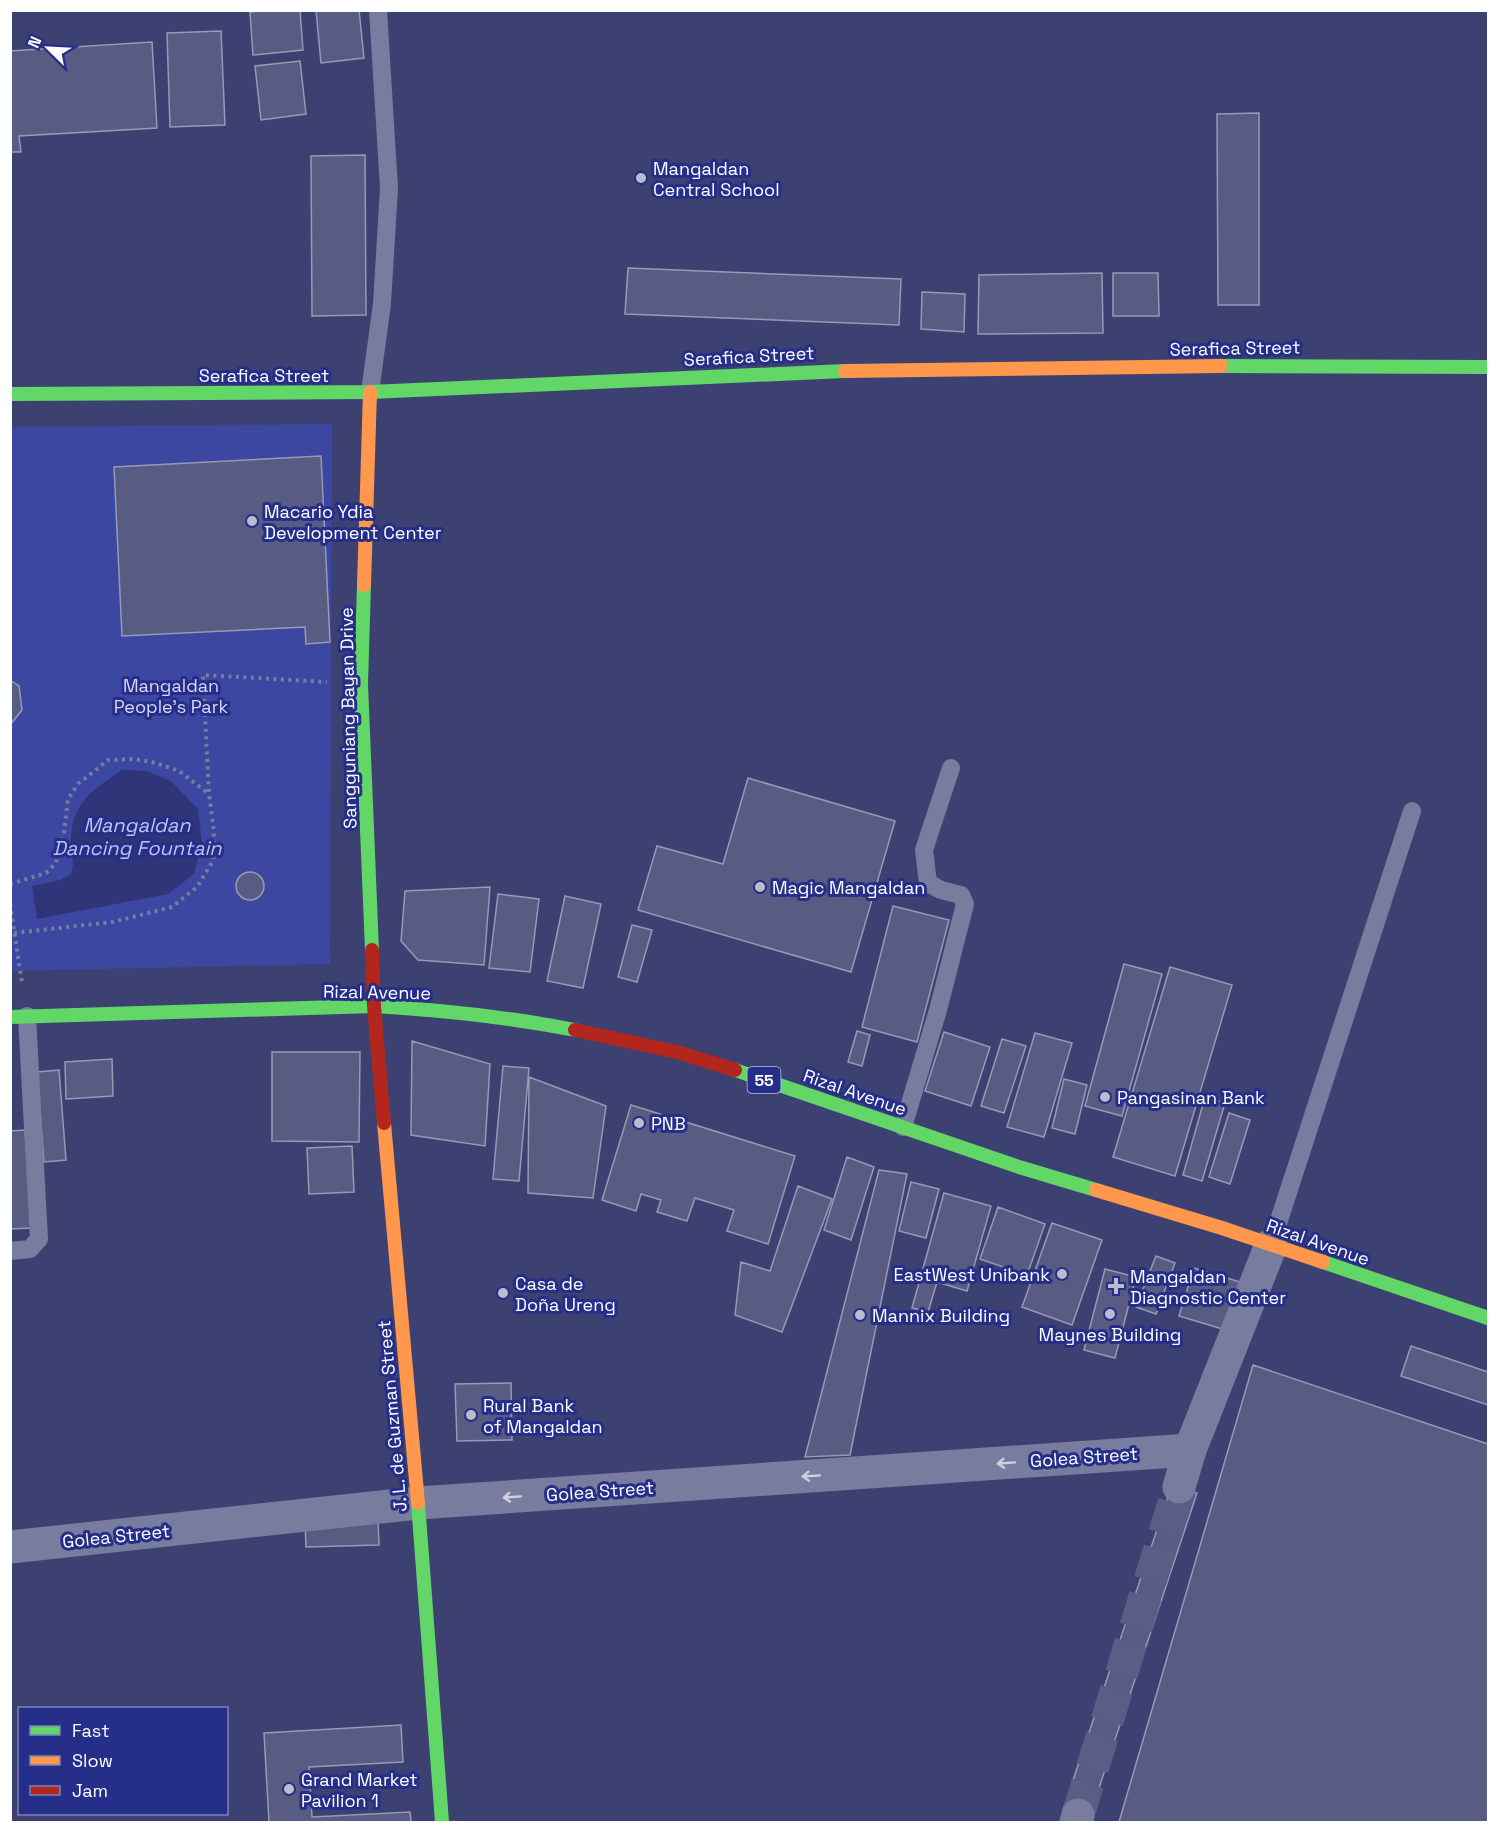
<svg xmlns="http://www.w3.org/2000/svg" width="1499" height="1833" font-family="'Space Grotesk',sans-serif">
<rect width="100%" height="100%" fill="#3c4172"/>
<path fill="#3c47a1" d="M332,424l-2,540 -319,7 -1,-544z"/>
<path fill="#2f3578" d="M122,770l26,1 24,11 26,27 4,35 -8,30 -26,20 -131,25 -5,-33 28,-6 11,-6c5,-15 -1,-22 0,-36 2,-37 23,-49 51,-68z"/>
<path fill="#585b82" stroke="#979ab5" stroke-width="1.5" d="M270,10h30l3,40 -50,5 -3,-43z
M316,10h43l5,48 -43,5z
M221,31l4,94 -55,2 -3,-94z
M152,42l5,86 -138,8 2,16h-11v-101z
M300,61l6,53 -45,6 -6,-54z
M1259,113v192h-41l-1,-191z
M365,155l1,160 -54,1 -1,-160z
M628,268l273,11 -2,46 -274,-11z
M1102,273l1,60 -125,1 1,-59z
M1113,273h45l1,43h-46z
M922,292l43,2 -1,38 -43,-3z
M321,456l9,186 -24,2 -1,-17 -183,9 -8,-169z
M10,680l9,6 3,24 -12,15z
M748,778l147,43 -44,151 -213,-62 19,-64 66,18z
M236 886a14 14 0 1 1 28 0a14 14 0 1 1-28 0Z
M490,887l-6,78 -66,-5 -17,-19 4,-50z
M498,894l41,5 -9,73 -41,-4z
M565,896l36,8 -18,84 -36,-7z
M893,906l56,14 -32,122 -55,-15z
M632,925l20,5 -15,52 -19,-5z
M1124,964l38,10 -40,142 -37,-10z
M1170,967l62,18 -57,191 -62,-19z
M857,1031l13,4 -8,31 -14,-4z
M944,1032l46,15 -19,59 -46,-15z
M1035,1033l37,10 -28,94 -37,-10z
M1002,1039l24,7 -22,67 -23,-7z
M412,1041l78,23 -5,82 -74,-11z
M272,1052h88l-1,90 -87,-1z
M112,1059l1,37 -47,3 -1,-37z
M503,1066l26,2 -10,113 -26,-2z
M59,1070l7,90 -22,2 -7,-90z
M529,1077l77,29 -13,92 -65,-5z
M1064,1079l23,6 -12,49 -23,-6z
M1205,1097l20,6 -23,78 -19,-6z
M631,1105l164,51 -27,88 -41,-13 7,-21 -39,-12 -8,23 -30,-9 4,-12 -20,-6 -5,17 -34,-11z
M1229,1113l21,7 -20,64 -21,-7z
M25,1130l7,98 -22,1v-98z
M352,1146l2,46 -45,2 -2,-46z
M847,1157l27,10 -23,73 -27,-10z
M879,1170l28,4 -57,281 -45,2z
M911,1182l28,7 -13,49 -27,-7z
M798,1186l34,13 -50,133 -47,-17 6,-53 29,9z
M944,1193l47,13 -24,85 -30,-9 -9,30 -16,-4z
M998,1207l47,17 -18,51 -47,-16z
M1052,1223l50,17 -30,85 -50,-18z
M1156,1256l19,7 -19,51 -20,-7z
M1194,1268l46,14 -14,48 -47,-14z
M1105,1269l31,8 -21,81 -31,-8z
M1411,1346l77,26v33l-87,-29z
M1253,1365l235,79v378h-369z
M511,1383l1,57 -55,1 -2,-57z
M1172,1485l25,8 -108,325 -26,-8z
M378,1519l1,26 -73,2 -1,-25z
M401,1725l2,37 -94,5 3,50 98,-5 1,10h-142l-5,-89z"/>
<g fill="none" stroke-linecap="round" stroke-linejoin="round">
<path stroke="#595e87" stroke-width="33" stroke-dasharray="33 16" stroke-linecap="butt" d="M1078,1815l101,-328"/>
<path stroke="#787c9f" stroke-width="4" stroke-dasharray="3 4.5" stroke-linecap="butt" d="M10,884l36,-11 10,-10 8,-30 4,-34 10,-15 30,-24 27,-1 21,4 23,8 30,23
M10,904l12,79
M14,933l99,-11 59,-15 25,-20 16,-26 1,-29 -5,-38 -6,-119 124,7"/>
<path stroke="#787c9f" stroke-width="18" d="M370,392l12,-88 7,-116 -11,-178
M903,1127l35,-117 27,-106 -4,-9 -20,-5 -13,-7 -4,-33 27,-82
M1271,1245l141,-434
M10,1251l20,-2 9,-10 -12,-223"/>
<path stroke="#787c9f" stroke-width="33" d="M1179,1487l11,-37 81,-205
M10,1547l408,-44 772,-53
M1076,1822l2,-7"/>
<path stroke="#63d668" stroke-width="14" d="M1221,366l267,1
M10,394l360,-2 475,-21
M364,585l-3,99 11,266
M10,1017l364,-11c68,4 134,11 201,24
M735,1070l284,97 77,23
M1323,1262l165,56
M418,1503l24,319"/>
<path stroke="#ff974d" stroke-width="14" d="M845,371l376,-5
M364,585l6,-193
M384,1123l34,380
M1096,1190l126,38 101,34"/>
<path stroke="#b3261e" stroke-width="14" d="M372,950l2,56 10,117
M575,1030l102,22 58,18"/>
</g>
<defs><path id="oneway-shaft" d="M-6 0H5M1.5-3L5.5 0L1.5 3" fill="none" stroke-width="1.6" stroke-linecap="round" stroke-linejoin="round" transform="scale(1.5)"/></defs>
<g stroke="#d0d1dd">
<use href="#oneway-shaft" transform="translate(1006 1463) rotate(176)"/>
<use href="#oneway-shaft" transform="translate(811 1476) rotate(176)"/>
<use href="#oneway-shaft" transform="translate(512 1497) rotate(176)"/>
</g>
<g fill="#bbbcce" stroke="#252e89" stroke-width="2">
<circle cx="641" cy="178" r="6"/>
<circle cx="252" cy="521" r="6"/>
<circle cx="760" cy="887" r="6"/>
<circle cx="1105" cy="1097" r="6"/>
<circle cx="639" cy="1123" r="6"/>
<circle cx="1062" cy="1274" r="6"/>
<path d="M1113 1277h6v6h6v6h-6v6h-6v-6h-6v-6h6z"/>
<circle cx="503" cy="1293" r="6"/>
<circle cx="1110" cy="1314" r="6"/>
<circle cx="860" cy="1315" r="6"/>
<circle cx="471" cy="1415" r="6"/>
<circle cx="289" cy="1789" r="6"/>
</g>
<g text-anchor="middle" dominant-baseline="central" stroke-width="6" stroke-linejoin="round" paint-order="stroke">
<rect fill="#252e89" stroke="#bec0dc" stroke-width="1.5" x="747.5" y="1067" width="33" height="26" rx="4.5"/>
<g font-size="16" font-weight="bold" fill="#fff">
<text x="764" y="1080">55</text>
</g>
<g font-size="18" fill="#fff" stroke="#252e89" text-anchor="start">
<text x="653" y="168">Mangaldan<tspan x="653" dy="21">Central School</tspan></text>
<text x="264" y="511">Macario Ydia<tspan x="264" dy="21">Development Center</tspan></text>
<text x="772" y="887">Magic Mangaldan</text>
<text x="1117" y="1097">Pangasinan Bank</text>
<text x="651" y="1123">PNB</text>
<text x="1050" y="1274" text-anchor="end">EastWest Unibank</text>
<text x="1130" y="1276">Mangaldan<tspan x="1130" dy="21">Diagnostic Center</tspan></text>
<text x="515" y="1283">Casa de<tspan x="515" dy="21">Doña Ureng</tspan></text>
<text x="872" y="1315">Mannix Building</text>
<text x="1110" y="1334" text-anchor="middle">Maynes Building</text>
<text x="483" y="1405">Rural Bank<tspan x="483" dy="21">of Mangaldan</tspan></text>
<text x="301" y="1779">Grand Market<tspan x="301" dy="21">Pavilion 1</tspan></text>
</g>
<g font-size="18" fill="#fff" stroke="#252e89">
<text transform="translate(1235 348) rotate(-1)">Serafica Street</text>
<text transform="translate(749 356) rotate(-3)">Serafica Street</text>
<text x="264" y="375">Serafica Street</text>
<text transform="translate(348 718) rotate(-91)">Sangguniang Bayan Drive</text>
<text transform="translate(377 992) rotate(1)">Rizal Avenue</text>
<text transform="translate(855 1092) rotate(19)">Rizal Avenue</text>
<text transform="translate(1318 1242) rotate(19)">Rizal Avenue</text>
<text transform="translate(392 1416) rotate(-95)">J. L. de Guzman Street</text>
<text transform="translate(1084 1457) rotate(-4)">Golea Street</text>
<text transform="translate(600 1491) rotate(-4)">Golea Street</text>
<text transform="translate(116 1536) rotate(-6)">Golea Street</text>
</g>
<g font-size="18" fill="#d6d9f7" stroke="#252e89">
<text x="171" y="685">Mangaldan<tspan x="171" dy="21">People's Park</tspan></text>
</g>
<g font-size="20" font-style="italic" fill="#bdc3f1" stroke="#252e89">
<text x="137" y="825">Mangaldan<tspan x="137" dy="23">Dancing Fountain</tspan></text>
</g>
</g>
<rect width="1499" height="1833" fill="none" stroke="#ffffff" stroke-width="24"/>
<rect x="18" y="1707" width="210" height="108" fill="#252e89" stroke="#7c82b8" stroke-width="1.5"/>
<rect x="30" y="1726" width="30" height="9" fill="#63d668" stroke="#7c82b8" stroke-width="1.5"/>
<text x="72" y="1737" font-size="18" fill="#ffffff">Fast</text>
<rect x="30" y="1756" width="30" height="9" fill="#ff974d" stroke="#7c82b8" stroke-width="1.5"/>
<text x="72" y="1767" font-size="18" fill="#ffffff">Slow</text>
<rect x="30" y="1786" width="30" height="9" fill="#b3261e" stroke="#7c82b8" stroke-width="1.5"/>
<text x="72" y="1797" font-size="18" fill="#ffffff">Jam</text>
<g transform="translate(48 48) rotate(294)" stroke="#252e89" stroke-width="4.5" paint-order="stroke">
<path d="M0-4.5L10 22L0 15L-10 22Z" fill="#ffffff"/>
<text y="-9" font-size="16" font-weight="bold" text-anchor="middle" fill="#ffffff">N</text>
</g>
</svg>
